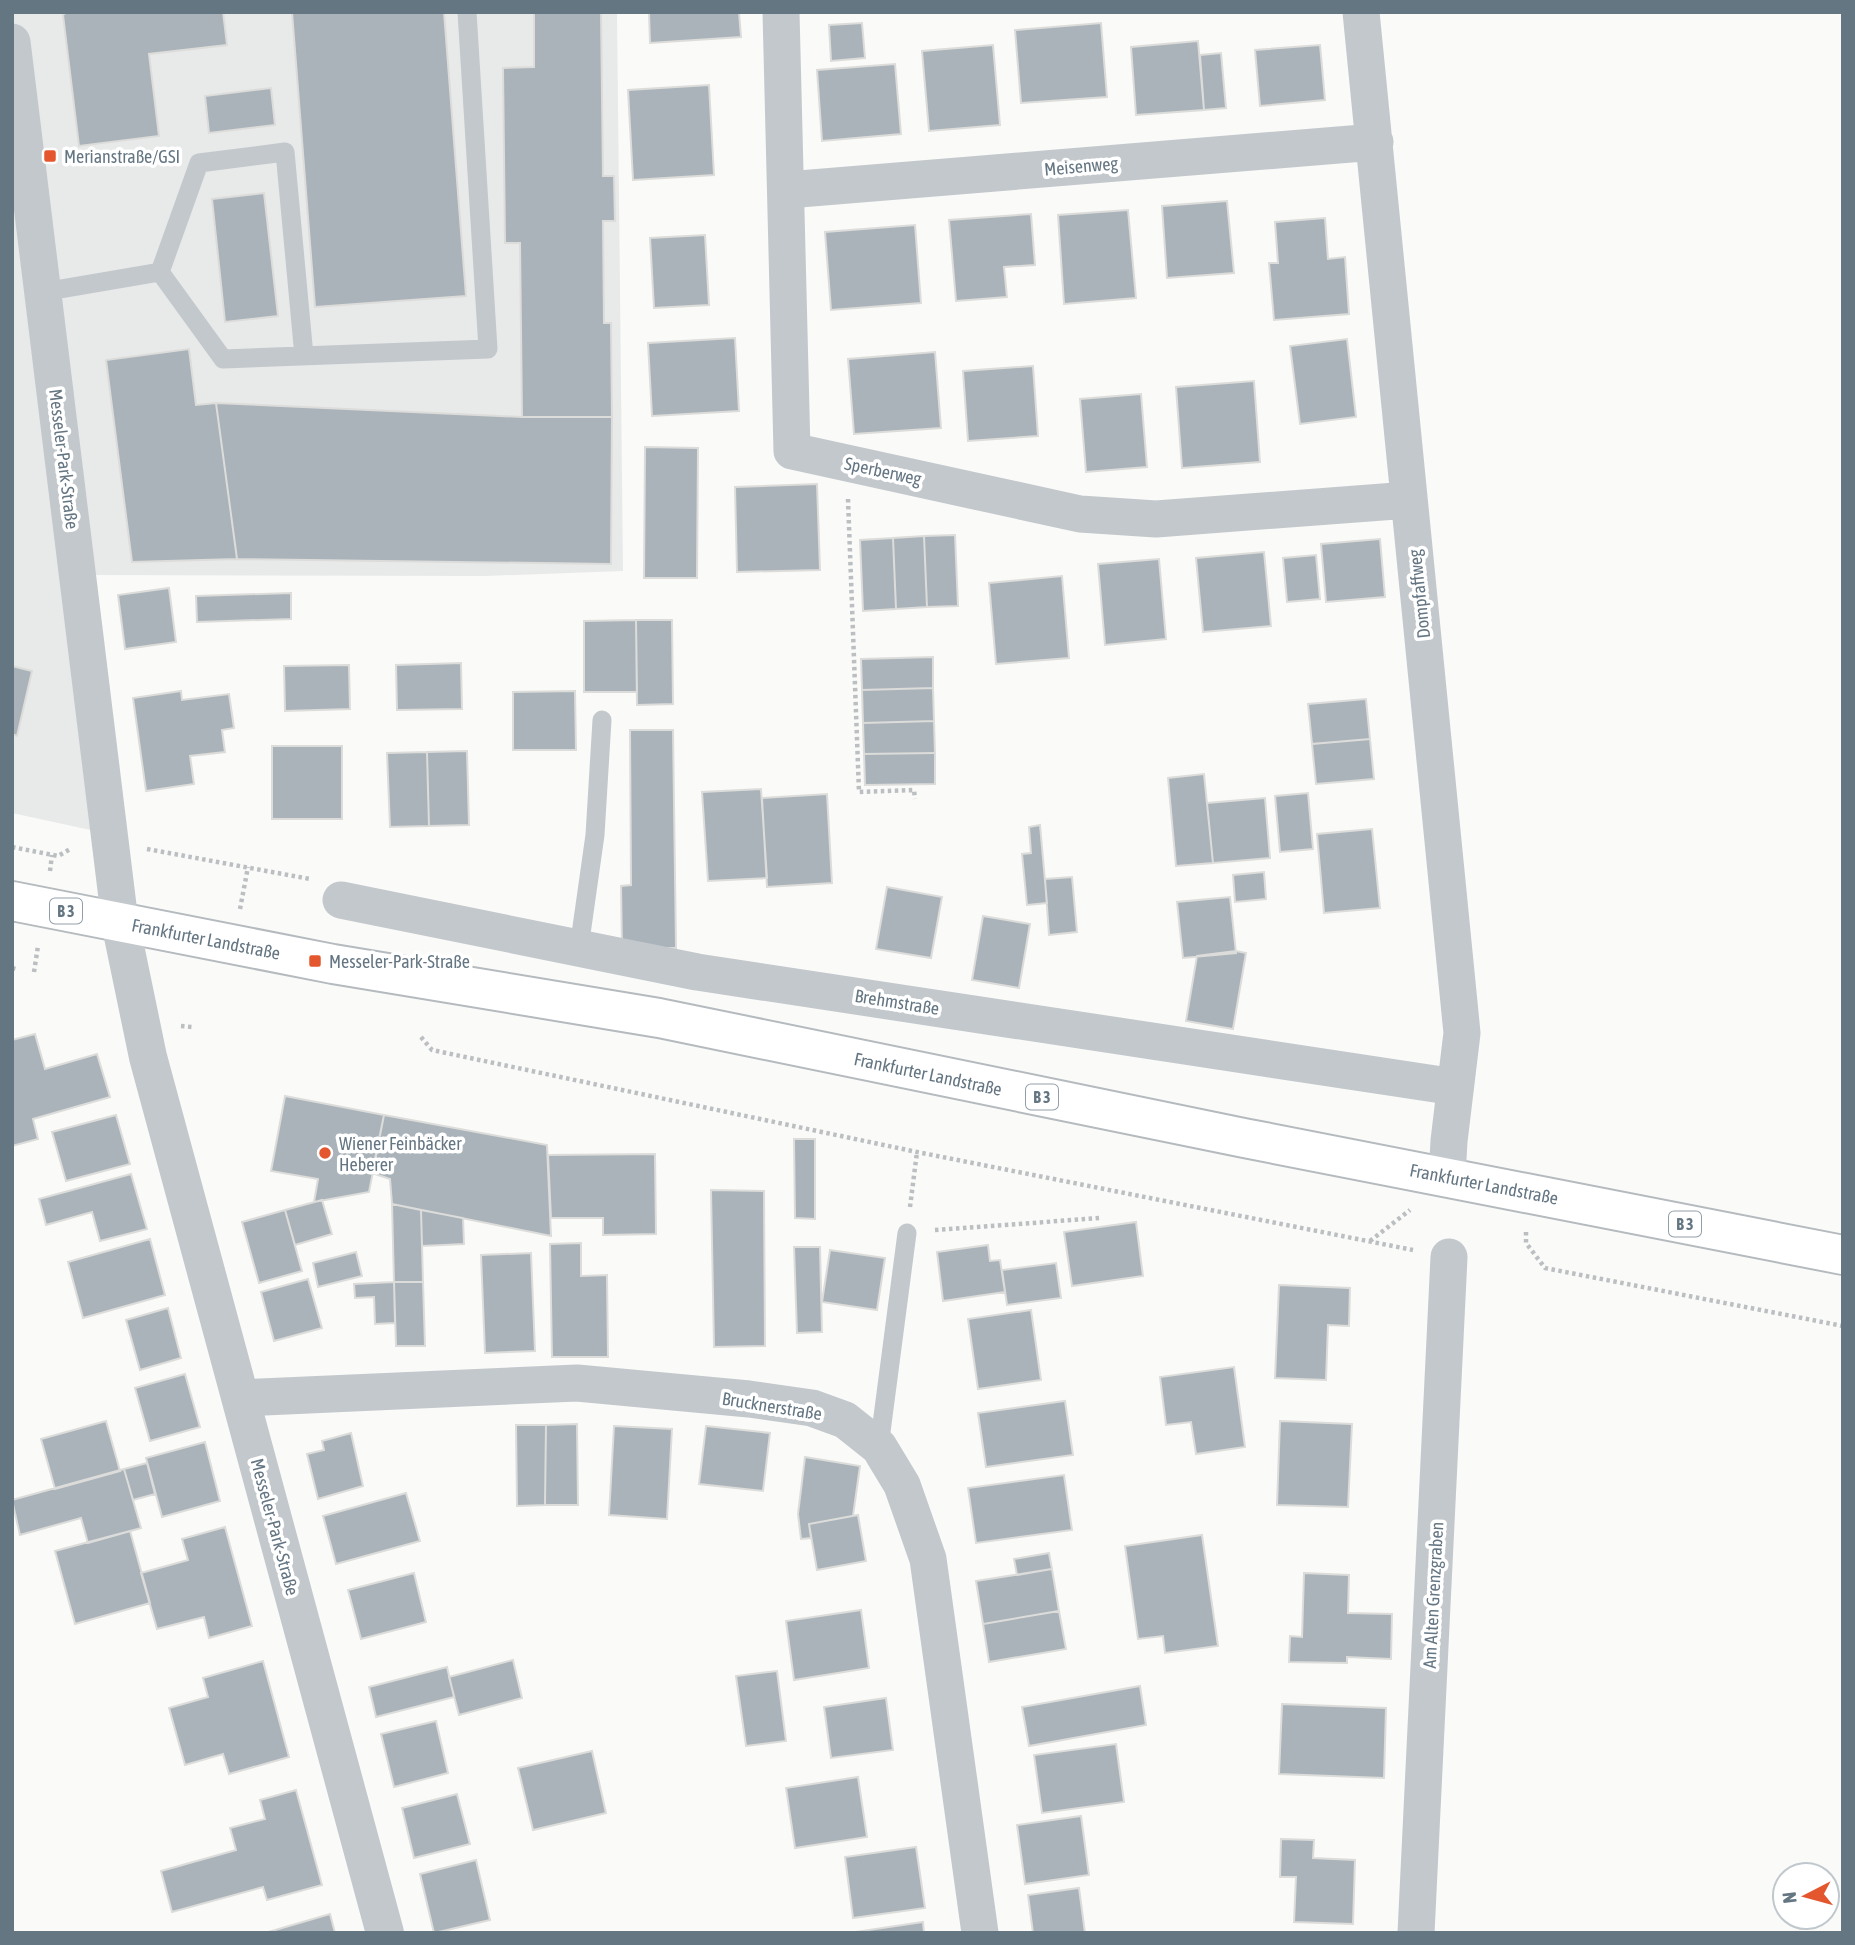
<svg xmlns="http://www.w3.org/2000/svg" width="1855" height="1945" font-family="'Asap Condensed',sans-serif">
<rect width="100%" height="100%" fill="#fafaf8"/>
<path fill="#e8e9e9" d="M12,12h605l6,559 -137,5 -408,-1 31,259 -97,-21z"/>
<path fill="#aab3b9" stroke="#dcdcda" stroke-width="2" d="M66,12h157l4,33 -78,9 10,82 -80,10 -16,-131z
M292,12h152l22,284 -151,11z
M534,12h67l2,164h11l1,45h-12l1,102h7l1,94h-90l-2,-174h-15l-2,-175 31,-1z
M649,12h90l2,25 -91,6z
M862,23l3,35 -34,3 -2,-36z
M1101,23l6,74 -86,6 -6,-73z
M1198,41l6,69 -68,5 -5,-68z
M993,45l7,80 -71,6 -7,-80z
M1320,45l5,55 -65,6 -5,-56z
M1221,53l5,55 -22,2 -4,-55z
M895,64l6,70 -79,7 -5,-71z
M709,85l5,90 -81,5 -5,-90z
M271,88l4,37 -66,8 -4,-37z
M264,193l14,123 -53,6 -13,-123z
M1227,201l7,72 -67,5 -5,-72z
M1128,210l8,88 -72,6 -6,-89z
M1031,214l4,51 -31,2 3,30 -51,4 -7,-81z
M1325,218l3,41 17,-2 4,57 -75,6 -5,-57h9l-3,-41z
M915,225l6,78 -90,7 -6,-78z
M705,235l4,70 -55,3 -4,-70z
M735,338l4,73 -87,5 -4,-73z
M1347,339l9,78 -56,7 -10,-78z
M189,349l7,56 20,-2 21,156 -105,3 -26,-202z
M935,352l6,76 -87,6 -6,-75z
M1033,366l5,70 -70,5 -5,-70z
M1254,381l6,81 -78,6 -6,-81z
M1141,394l6,73 -61,5 -6,-73z
M216,403l306,14h90l-1,147 -374,-5z
M645,447l53,1 -1,130h-53z
M817,484l3,86 -83,2 -2,-85z
M955,535l3,71 -31,1 -3,-71z
M924,536l3,71 -31,2 -3,-71z
M893,538l3,71 -33,2 -3,-71z
M1380,539l5,58 -59,5 -5,-58z
M1264,552l7,74 -68,6 -7,-74z
M1316,555l4,44 -33,3 -4,-44z
M1159,559l7,80 -61,6 -7,-81z
M1062,576l7,82 -73,6 -7,-81z
M169,588l7,54 -51,7 -7,-54z
M291,593v26l-94,3 -1,-26z
M636,620l1,72h-53v-71z
M636,620h36l1,84 -36,1z
M933,657v31l-71,2 -1,-31z
M461,663l1,46 -65,1 -1,-45z
M349,665l1,44 -65,2 -1,-45z
M12,666l20,5 -15,65 -5,-2z
M933,688l1,33 -71,2 -1,-33z
M181,691l1,9 47,-6 5,34 -12,2 3,22 -35,4 4,28 -48,7 -13,-93z
M575,691l1,59h-63v-58z
M1366,699l4,40 -58,5 -4,-40z
M934,721l1,32 -71,1 -1,-31z
M630,730h43l3,218h-54l-1,-62 10,-1z
M1370,739l4,40 -58,5 -4,-40z
M272,746h70v73h-70z
M467,751l2,74 -40,1 -2,-74z
M427,752l2,74 -39,1 -3,-74z
M935,753v31l-70,1 -1,-31z
M1204,774l9,89 -37,3 -8,-88z
M761,789l6,89 -59,3 -6,-89z
M1308,793l5,56 -33,3 -5,-56z
M827,794l5,89 -65,4 -5,-89z
M1265,798l5,60 -57,5 -6,-60z
M1040,825l7,78 -20,2 -5,-51 9,-1 -2,-26z
M1372,829l8,79 -56,5 -7,-79z
M1264,872l2,27 -31,3 -2,-27z
M1072,877l5,55 -28,3 -4,-56z
M887,887l55,10 -11,61 -55,-9z
M1230,897l6,56 -53,5 -6,-56z
M983,916l47,8 -11,64 -47,-8z
M1236,951l10,2 -13,76 -47,-8 11,-65z
M35,1034l10,35 52,-15 13,43 -77,22 5,20 -26,7v-106z
M285,1096l99,19 -15,77 -55,10 4,-23 -47,-8z
M116,1115l14,49 -64,17 -14,-49z
M384,1115l163,30 4,91 -159,-32 -2,-25 -18,-6z
M794,1139h21v80l-20,-1z
M655,1154l1,80 -53,1v-17h-52l-3,-63z
M131,1174l16,55 -47,12 -8,-29 -46,13 -7,-26z
M711,1190l53,1 1,155 -51,1z
M322,1200l10,34 -37,11 -10,-35z
M392,1204l29,6 2,72h-29z
M285,1210l17,61 -43,12 -17,-61z
M421,1210l42,8 1,26 -42,2z
M1136,1222l7,54 -71,10 -8,-54z
M150,1239l15,56 -82,23 -15,-56z
M581,1243v33l26,-1 1,82h-56l-2,-113z
M988,1245l2,16 10,-1 5,32 -62,9 -6,-49z
M794,1247h26l2,85 -25,1z
M830,1250l55,8 -8,52 -55,-8z
M356,1252l6,24 -44,11 -5,-24z
M531,1253l4,98 -50,2 -4,-98z
M1056,1263l5,35 -54,7 -5,-35z
M308,1279l14,49 -48,13 -13,-49z
M394,1282h29l2,64h-29z
M394,1282l1,41 -20,1 -1,-27 -19,1 -1,-14z
M1279,1285l71,3 -1,38 -21,-1 -2,55 -51,-2z
M168,1308l13,50 -41,12 -14,-50z
M1031,1310l10,70 -63,9 -10,-70z
M1234,1367l11,80 -49,7 -5,-32 -25,3 -6,-48z
M185,1374l15,53 -50,14 -15,-53z
M1065,1401l8,54 -87,12 -8,-54z
M106,1421l14,50 -65,18 -14,-50z
M1280,1421l72,3 -4,83 -71,-2z
M577,1424l1,81h-33l1,-80z
M516,1425h30l-1,80 -28,1z
M614,1426l58,3 -5,90 -58,-4z
M706,1426l64,7 -7,58 -64,-7z
M351,1433l12,53 -45,13 -11,-45 17,-4 -2,-9z
M205,1442l15,59 -58,16 -16,-59z
M805,1457l55,9 -7,50 -44,8 2,14 -10,1 -3,-25z
M147,1463l8,31 -22,6 -9,-31z
M124,1469l17,59 -53,15 -7,-25 -61,17 -8,-35z
M1064,1475l8,55 -96,13 -8,-55z
M406,1493l14,48 -84,23 -13,-48z
M858,1515l8,46 -49,9 -8,-46z
M225,1527l27,99 -43,12 -5,-21 -47,12 -16,-56 47,-13 -6,-21z
M130,1531l20,72 -75,21 -20,-73z
M1202,1535l16,111 -53,7 -2,-17 -25,3 -13,-93z
M1049,1553l3,16 -35,6 -3,-16z
M1052,1569l7,42 -76,13 -7,-43z
M414,1573l12,49 -65,17 -13,-49z
M1304,1573l45,2 -1,38 44,1 -1,45 -44,-2v6l-58,-1 1,-26 12,1z
M861,1610l8,58 -75,12 -8,-59z
M1059,1611l7,38 -77,13 -6,-38z
M513,1660l9,38 -63,17 -10,-38z
M263,1661l26,96 -60,17 -6,-20 -38,11 -16,-57 39,-11 -5,-19z
M447,1667l7,30 -78,20 -7,-30z
M777,1671l9,70 -40,5 -10,-70z
M1140,1686l6,39 -117,21 -7,-39z
M886,1698l7,52 -62,8 -7,-51z
M1282,1704l104,4 -2,70 -105,-4z
M436,1721l12,52 -54,14 -13,-53z
M1116,1744l8,58 -82,11 -8,-58z
M592,1751l14,62 -73,17 -15,-62z
M858,1777l9,60 -72,11 -9,-60z
M296,1790l26,95 -55,15 -4,-13 -91,25 -11,-41 75,-21 -6,-22 35,-9 -5,-19z
M457,1794l13,50 -56,14 -12,-50z
M1081,1816l8,59 -64,9 -8,-59z
M1281,1839l33,1 -1,18 42,2 -2,64 -59,-2 2,-45h-16z
M916,1847l9,61 -72,10 -8,-61z
M476,1860l14,60 -56,13 -14,-59z
M1079,1888l6,45h-52l-5,-38z
M330,1914l5,19h-70z
M923,1922l1,11h-69v-1z"/>
<g fill="none" stroke-linecap="round" stroke-linejoin="round">
<defs>
<path id="primary" d="M12,901l321,63 326,54 585,120 599,117"/>
</defs>
<use href="#primary" stroke="#b5babe" stroke-width="42"/>
<path stroke="#bbbfc2" stroke-width="4.5" stroke-dasharray="3.5 3.5" stroke-linecap="butt" d="M848,499l11,293 55,-2 1,9
M12,847l46,9 14,-8
M147,849l163,30
M50,871l2,-16
M240,909l8,-42
M12,968l4,1
M34,972l4,-26
M181,1026l11,1
M421,1037l11,13 485,102 496,98
M910,1207l7,-55
M935,1230l165,-12
M1526,1232v11l19,25 298,58
M1370,1241l40,-31"/>
<path stroke="#c3c8cc" stroke-width="19" d="M160,272l39,-109 86,-11 19,204
M43,292l117,-20 63,87 265,-10 -21,-337
M579,948l16,-113 7,-115
M879,1447l28,-214"/>
<path stroke="#c3c8cc" stroke-width="37" d="M781,12l11,439 288,63 76,5 253,-19
M1361,12l101,1021 -13,108 -2,36
M12,42l108,880
M787,190l588,-48
M341,900l356,72 758,115
M240,1398l337,-15 172,16 63,9 33,12 34,27 23,38 26,74 52,374
M1416,1933l33,-676"/>
<path stroke="#c3c8cc" stroke-width="38" d="M120,922l28,135 237,876"/>
<use href="#primary" stroke="#fff" stroke-width="38"/>
</g>
<g fill="#e4572e" stroke="#fff" stroke-width="2.5">
<rect x="43" y="149" width="14" height="14" rx="3.5"/>
<rect x="308" y="954" width="14" height="14" rx="3.5"/>
<circle cx="325" cy="1153" r="7"/>
</g>
<g text-anchor="middle" dominant-baseline="central" stroke-width="7" stroke-linejoin="round" paint-order="stroke">
<g fill="#fff" stroke="#939fa8" stroke-width="2">
<rect x="50" y="898.5" width="32" height="25" rx="5"/>
<rect x="1026" y="1084.5" width="32" height="25" rx="5"/>
<rect x="1669" y="1211.5" width="32" height="25" rx="5"/>
</g>
<g font-size="16" font-weight="bold" fill="#657683">
<text x="66" y="911">B 3</text>
<text x="1042" y="1097">B 3</text>
<text x="1685" y="1224">B 3</text>
</g>
<g font-size="18" fill="#657683" stroke="#fff" text-anchor="start">
<text x="64" y="156">Merianstraße/GSI</text>
<text x="329" y="961">Messeler-Park-Straße</text>
<text x="339" y="1143">Wiener Feinbäcker<tspan x="339" dy="21">Heberer</tspan></text>
</g>
<g font-size="18" fill="#657683" stroke="#fff">
<text transform="translate(1081 166) rotate(-5)">Meisenweg</text>
<text transform="translate(64 459) rotate(83)">Messeler-Park-Straße</text>
<text transform="translate(883 471) rotate(12)">Sperberweg</text>
<text transform="translate(1419 594) rotate(-96)">Dompfaffweg</text>
<text transform="translate(206 939) rotate(11)">Frankfurter Landstraße</text>
<text transform="translate(897 1002) rotate(9)">Brehmstraße</text>
<text transform="translate(928 1074) rotate(12)">Frankfurter Landstraße</text>
<text transform="translate(1484 1184) rotate(11)">Frankfurter Landstraße</text>
<text transform="translate(772 1406) rotate(9)">Brucknerstraße</text>
<text transform="translate(275 1527) rotate(75)">Messeler-Park-Straße</text>
<text transform="translate(1433 1595) rotate(-87)">Am Alten Grenzgraben</text>
</g>
</g>
<rect width="1855" height="1945" fill="none" stroke="#657683" stroke-width="28"/>
<g transform="translate(1806 1896) rotate(264)"><circle r="33" fill="#ffffff" stroke="#c1c8cd" stroke-width="2"/>
<path d="M0-5L12 26L0 18L-12 26Z" fill="#e4572e"/>
<text y="-10" font-size="19" font-weight="bold" text-anchor="middle" fill="#657683">N</text>
</g>
</svg>
